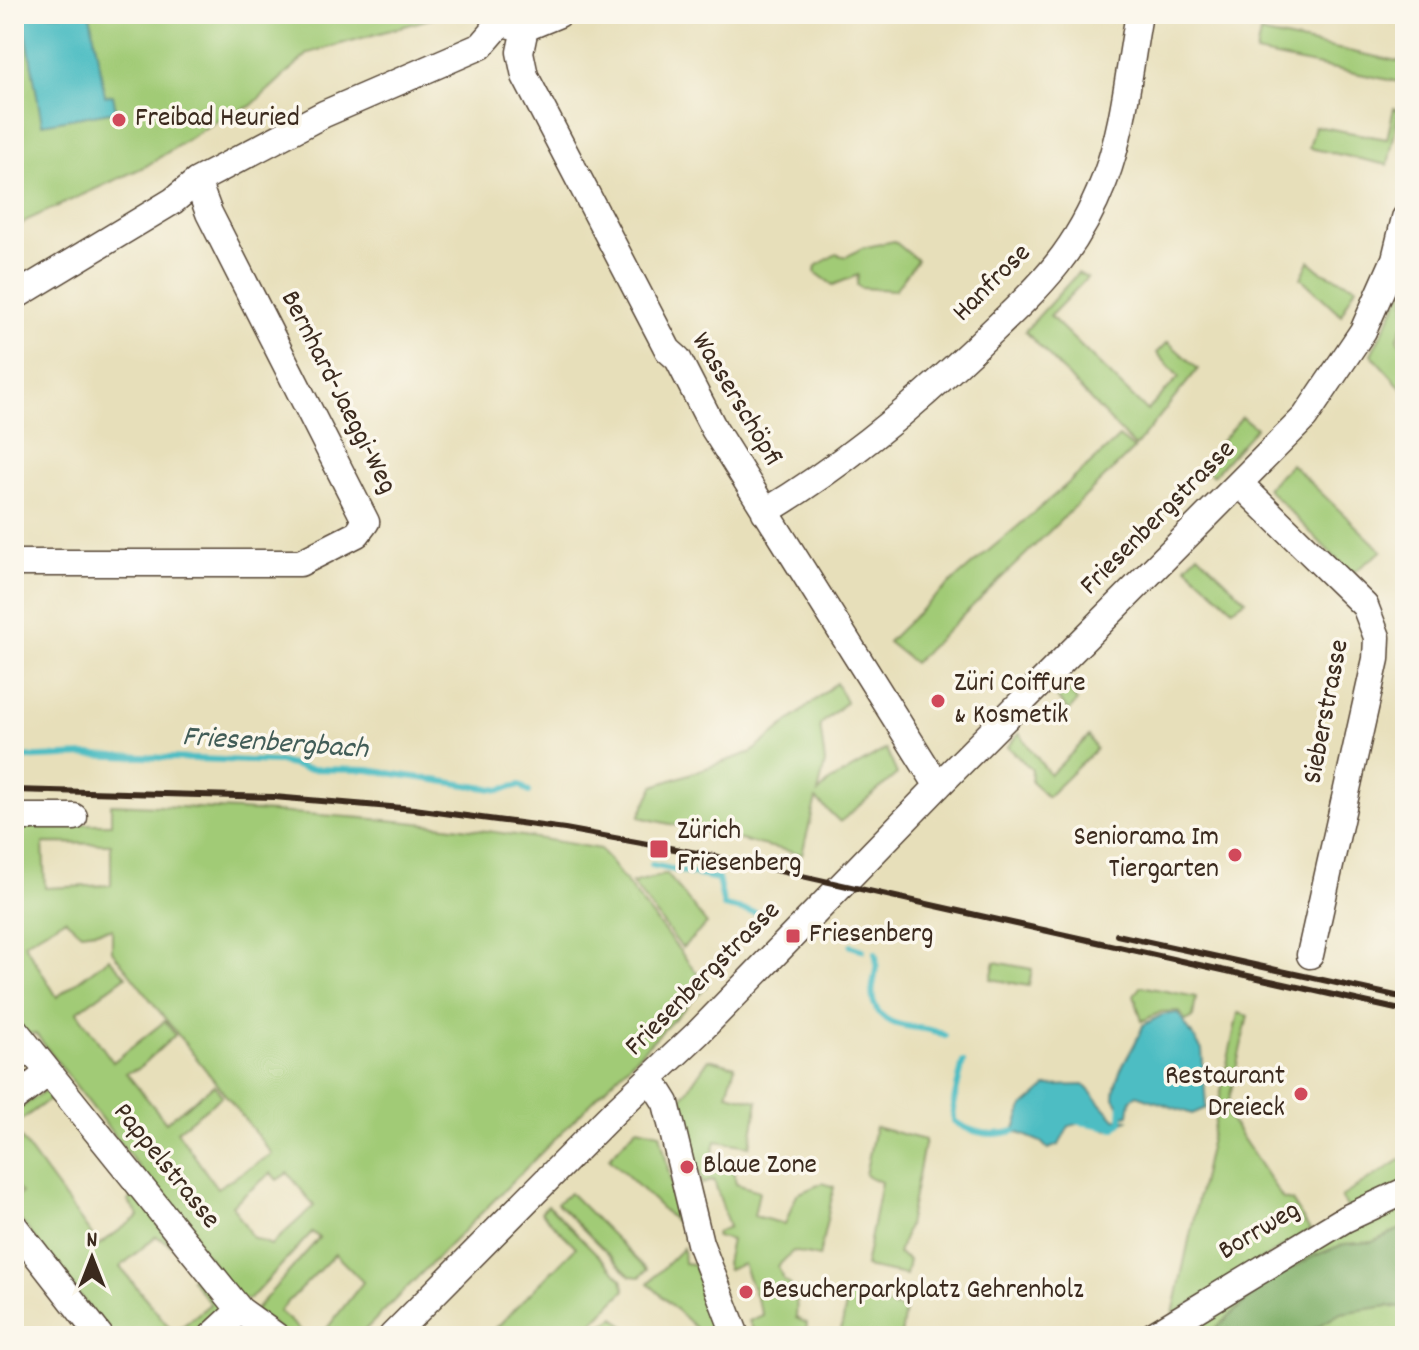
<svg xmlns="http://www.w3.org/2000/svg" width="1419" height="1350" font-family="Dekko,sans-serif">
<rect width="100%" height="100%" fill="#fbf7ec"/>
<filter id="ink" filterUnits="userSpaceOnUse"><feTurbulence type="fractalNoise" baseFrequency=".0125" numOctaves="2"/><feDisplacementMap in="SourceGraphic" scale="16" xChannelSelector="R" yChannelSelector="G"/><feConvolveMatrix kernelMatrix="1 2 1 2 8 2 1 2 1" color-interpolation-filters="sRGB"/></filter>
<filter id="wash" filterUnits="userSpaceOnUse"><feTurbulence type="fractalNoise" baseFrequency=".006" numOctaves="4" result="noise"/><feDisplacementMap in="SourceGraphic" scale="32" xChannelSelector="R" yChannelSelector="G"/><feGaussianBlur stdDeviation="1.8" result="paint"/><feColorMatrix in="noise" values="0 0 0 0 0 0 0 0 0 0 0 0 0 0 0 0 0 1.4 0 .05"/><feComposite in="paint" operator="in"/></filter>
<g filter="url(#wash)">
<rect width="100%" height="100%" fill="#e7dfba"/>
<path fill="#a1cb76" stroke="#6e7a4a" stroke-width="2" fill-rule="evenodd" d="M14,14h433l-138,39 -58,53 -36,16 -69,44 -119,54 -13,10z
M1260,33l142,29 3,-11 -1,32 -148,-30z
M1394,108l5,3 -11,54 -79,-17 6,-22 72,13z
M894,241l23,19 -22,30 -34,-2 -4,-3 1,-10 -25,10 -18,-13 1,-6 20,-12 10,3 16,-9z
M1309,261l13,11 34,14 -15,29 -40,-37z
M1078,273l9,5 -37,38 97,95 32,-34 -22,-24 11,-11 30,27 -63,78 -110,-116z
M1405,287v34l-8,18 8,11v42l-34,-38z
M1242,417l14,11 -43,48 -12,-11z
M1119,437l15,12 -220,214 -26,-21c72,-74 157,-133 231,-205z
M1291,464l91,87 -31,23 -84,-86z
M1198,554l48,46 -13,9 -47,-43z
M836,683l10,19 -26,23 5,38 -7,30 11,-11 57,-33 11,25 -57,48 -24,-23 -14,55 -163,-37 15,-31 98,-34z
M1065,685l12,16 -8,10 -14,-15z
M1019,733l31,42 39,-39 7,13 -49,48 -16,-16 1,-11 -24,-23z
M111,804c165,7 327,14 489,45l107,137 -348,350h-38l42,-54 -28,-28 -56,57 28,25h-19l-33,-26 64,-72 -7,-6 -62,67 -9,1 -205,-266 -10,-1 -12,-15v-129l3,-1 -3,-64h97zM43,843l68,1v41l-66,3zM65,919l16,14 31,-4v22l160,203 -55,34 -40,-57 45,-35 -8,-11 -48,37 -40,-49 12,-4 37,-34 -10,-14 -52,41 -36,-50 49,-36 -17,-18 -52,39 -33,-54zM271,1173l6,7 11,-7 26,33 -43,39 -19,-8 -20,-32z
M667,874l40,50 -25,24 -50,-65z
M995,962l37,7 -3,17 -38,-7z
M1141,986l55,11 -3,20 -7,4 -7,-10 -18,1 -19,9 -8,-26z
M1238,1013l10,3 -22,97 57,86 9,2 18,29 -137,84z
M709,1059l26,7 -8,28 31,7 -8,45 -34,-5 -5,20 22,8 3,15 23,7 -5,25 31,8 12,-30 26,-11 11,4 -15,70 -26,-6 -15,15 5,13c16,9 14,23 13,39l11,5 -1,13h-50l-7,-15 14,-6 -20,-51 -15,6 -2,-7 5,-23 -15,-4 1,-4 12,-5 -15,-47 -12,4 -20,-86z
M53,1090l13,13 -8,4 -9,-7 -35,25v-12l30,-22z
M875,1127l50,13 -17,86 -10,28 11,6 -3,15 -41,-8 16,-85 -16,-7z
M637,1128l23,5 21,94 -72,-69z
M14,1129l85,116 40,-29 -11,-15 9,-9 35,54 -16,-10 -36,31 54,66 36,-29 -19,-25 8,-9 27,36 -20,30h-95l-97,-124v-12l7,-7 -7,-9z
M1405,1157v28l-56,25 -8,-13z
M570,1193l77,77 -7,7 -10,-1 -73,-73z
M1405,1198v138h-253z
M548,1205l74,74 3,11 -46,46h-91l88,-89 -35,-35z
M683,1248l1,15 9,1 30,72h-19l-56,-53z
M848,1294l57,16 -4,26h-61z
M615,1317l19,19h-33l-1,-9z"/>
<path fill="#80af67" stroke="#5e6c42" stroke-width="2" d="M1405,1227v82l-17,-3 -47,7 -39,23h-95l60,-54 47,-26 30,-12 28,-2z"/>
<path fill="#4ebdc3" stroke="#447470" stroke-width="2" d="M14,14h76l15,82 8,-1 3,16 -74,13 -19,-109z
M1178,1013l24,37 4,58 -14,6 -55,-19 -6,4 -2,16 -4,1 -11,-18c1,-30 20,-46 29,-73l19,-10z
M1084,1085l31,34 12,1 -19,10 -18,-9 -21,5 -10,19 -11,4 -7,-7 -27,-11 9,-24 24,-21z"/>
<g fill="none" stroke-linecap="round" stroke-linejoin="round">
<path stroke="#4ebdc3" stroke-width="6" d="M14,758l74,-3 192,7 27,7 61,1 132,20 20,-5 9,7
M652,865l66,14 6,27 32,7
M851,946l12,4
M875,953c6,15 -7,34 -1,50 11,32 51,19 71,33
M963,1062l-10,43 1,16c18,13 40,16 60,10
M1076,1121l39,7 6,-7 1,-17"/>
</g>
</g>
<g filter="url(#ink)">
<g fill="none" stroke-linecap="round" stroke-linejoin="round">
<defs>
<path id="minor" d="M510,25l15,3 34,-14
M525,28l-5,24 5,24 143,274 10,9 36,70 224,357
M14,297l159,-96 24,-20 127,-67 157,-68 13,-15 2,-17
M1240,484l125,122 12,31 -1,22 -66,296
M765,512c77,-46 146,-103 211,-165 58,-56 97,-87 128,-166 20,-52 25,-112 35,-167
M14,563h286l57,-29 9,-12 -157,-309 -12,-32
M14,817h60
M14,1029l226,281 36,26
M651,1079l15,24 34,140 36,93
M14,1099l34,-26
M14,1226l86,110
M212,1336l28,-26
M392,1336l221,-223 85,-80 240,-247 367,-369 58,-86 32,-72 10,-41
M1152,1336l193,-117 60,-28"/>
</defs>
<use href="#minor" stroke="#554535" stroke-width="29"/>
<use href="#minor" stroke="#fff" stroke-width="26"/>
<path stroke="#3b2a1e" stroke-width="6" d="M14,790l260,7 140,12 151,20 148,27 692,155
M1117,935l288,63"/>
</g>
</g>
<g fill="#d1495b" stroke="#fbf7ec" stroke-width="3">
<circle cx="119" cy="120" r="8"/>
<circle cx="938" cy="701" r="8"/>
<rect x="649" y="839" width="20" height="20" rx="4"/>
<circle cx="1235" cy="855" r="8"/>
<rect x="785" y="928" width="16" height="16" rx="4"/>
<circle cx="1301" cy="1094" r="8"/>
<circle cx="687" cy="1167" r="8"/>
<circle cx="746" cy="1292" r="8"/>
</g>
<g text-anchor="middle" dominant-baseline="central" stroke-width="7" stroke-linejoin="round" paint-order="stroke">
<g font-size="28" fill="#3b2a1e" stroke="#fbf7ec" text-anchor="start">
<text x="135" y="120">Freibad Heuried</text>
<text x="954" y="685">Züri Coiffure<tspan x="954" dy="32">&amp; Kosmetik</tspan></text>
<text x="677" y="833">Zürich<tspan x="677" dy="32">Friesenberg</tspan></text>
<text x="1219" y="839" text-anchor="end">Seniorama Im<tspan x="1219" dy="32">Tiergarten</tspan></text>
<text x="809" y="936">Friesenberg</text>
<text x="1285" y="1078" text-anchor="end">Restaurant<tspan x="1285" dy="32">Dreieck</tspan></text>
<text x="703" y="1167">Blaue Zone</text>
<text x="762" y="1292">Besucherparkplatz Gehrenholz</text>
</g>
<g font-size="28" fill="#3b2a1e" stroke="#fbf7ec">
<text transform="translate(993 284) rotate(-45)">Hanfrose</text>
<text transform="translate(337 393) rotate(63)">Bernhard-Jaeggi-Weg</text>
<text transform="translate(735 400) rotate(59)">Wasserschöpfi</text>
<text transform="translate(1159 519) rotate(-45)">Friesenbergstrasse</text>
<text transform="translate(1328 712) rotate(-79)">Sieberstrasse</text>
<text transform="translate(704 980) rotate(-45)">Friesenbergstrasse</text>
<text transform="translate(165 1167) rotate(51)">Pappelstrasse</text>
<text transform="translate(1260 1232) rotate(-31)">Borrweg</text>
</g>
<g font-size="30" font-style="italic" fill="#425d58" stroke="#fbf7ec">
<text transform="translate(275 745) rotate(4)">Friesenbergbach</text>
</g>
</g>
<rect width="1419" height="1350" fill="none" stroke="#fbf7ec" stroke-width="48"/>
<g transform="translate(92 1258)" stroke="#fbf7ec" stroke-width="6" paint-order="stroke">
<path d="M0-6L14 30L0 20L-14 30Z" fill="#3b2a1e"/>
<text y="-12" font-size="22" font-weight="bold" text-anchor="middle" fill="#3b2a1e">N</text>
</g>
</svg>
